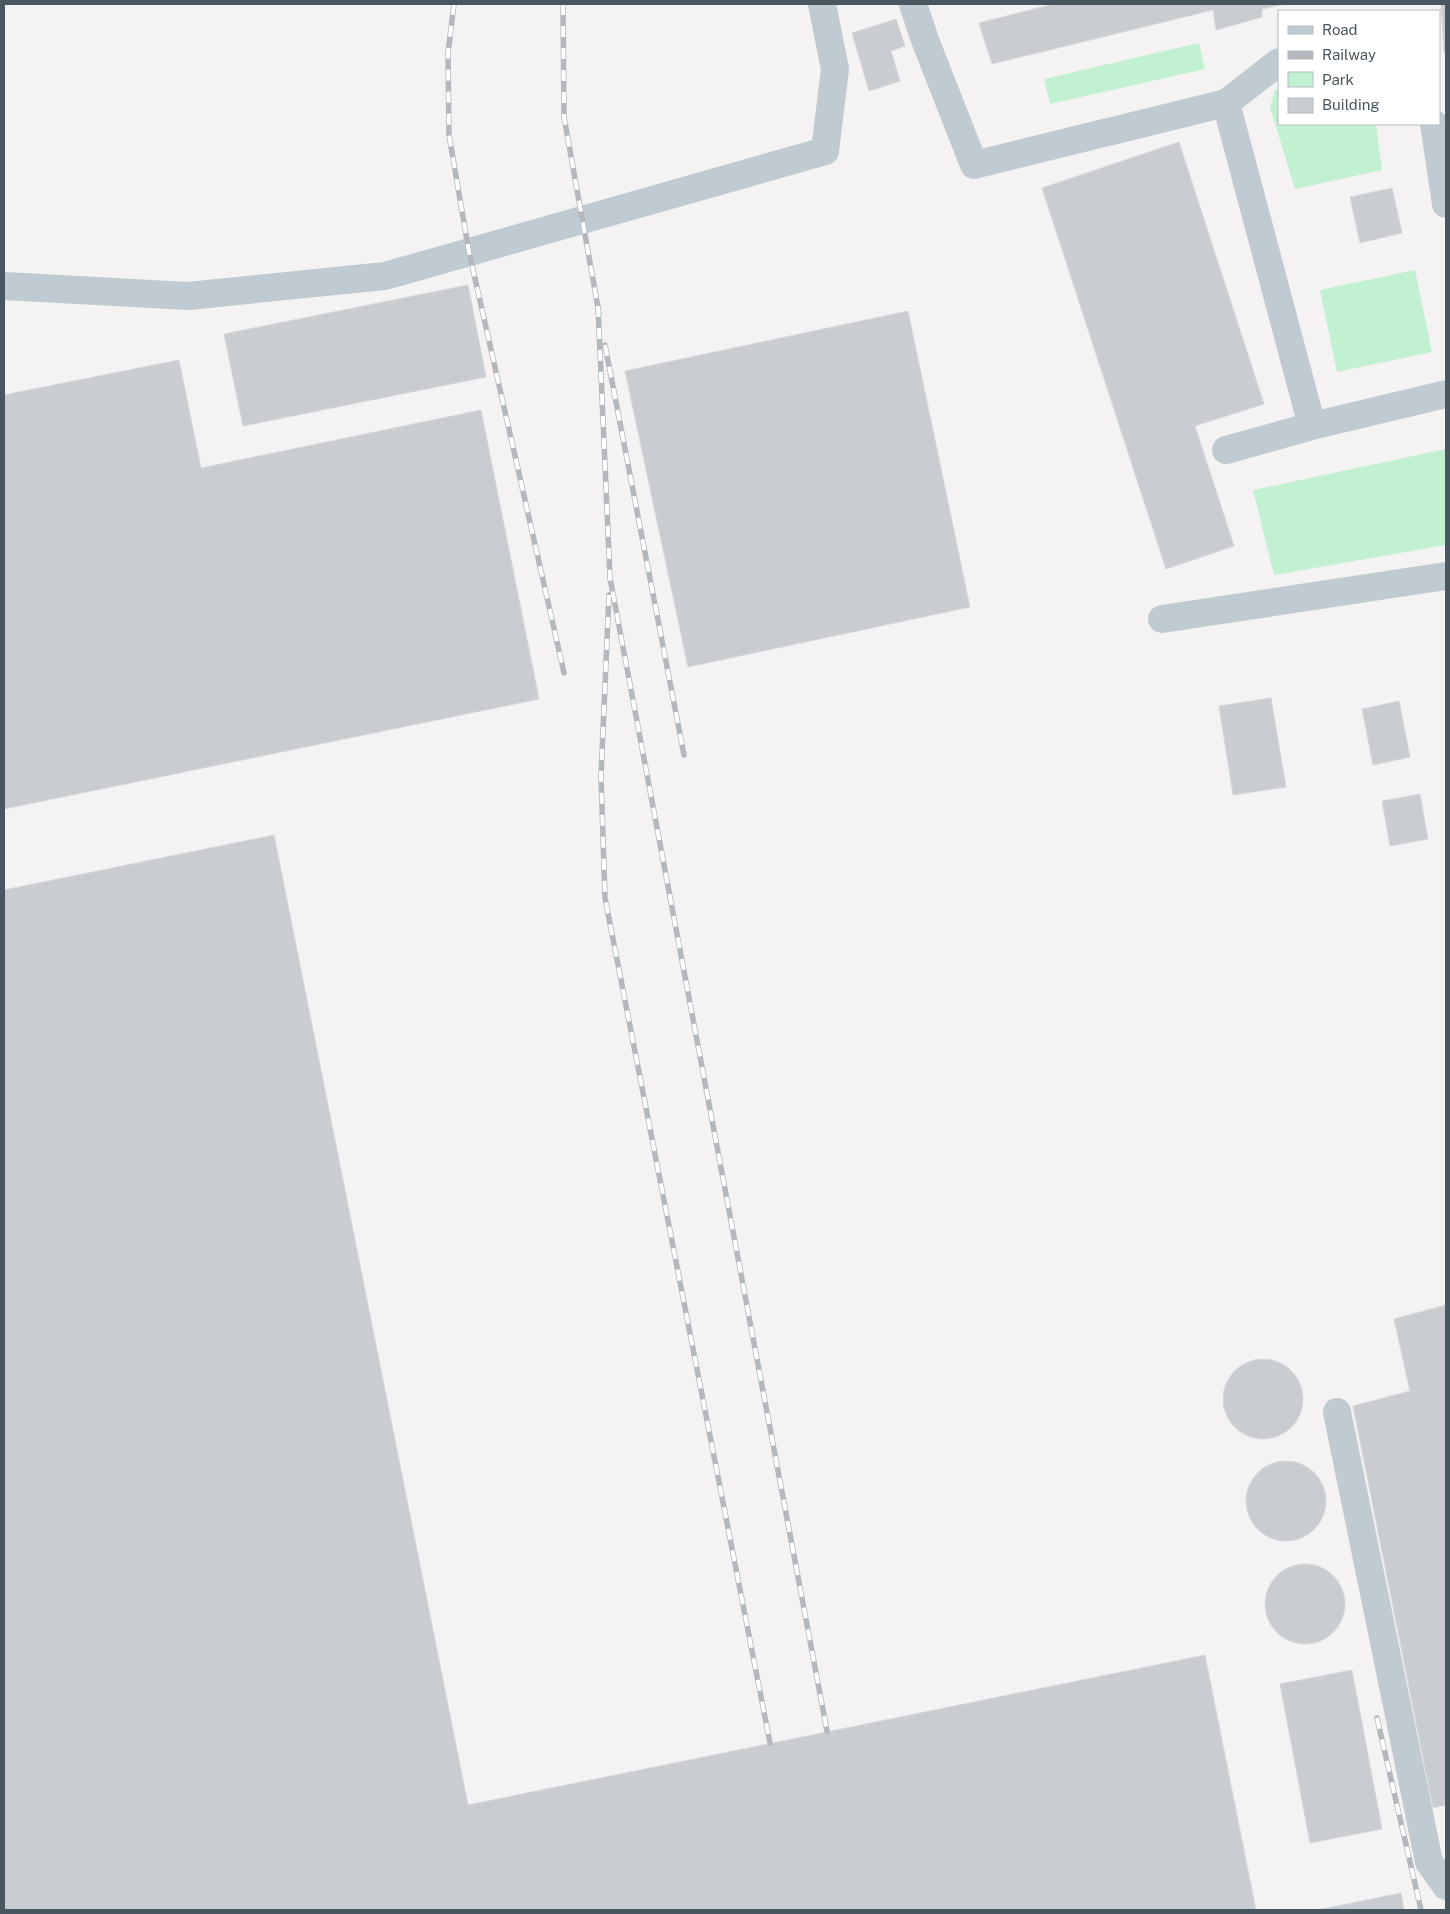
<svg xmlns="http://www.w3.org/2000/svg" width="1450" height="1914" font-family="'Public Sans',sans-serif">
<rect width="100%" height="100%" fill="#f4f2f2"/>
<path fill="#c1f1d0" d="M1199,43l6,26 -155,35 -6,-25z
M1279,89v35h97l6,46 -87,19 -25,-82 5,-17z
M1415,270l17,82 -95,20 -17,-82z
M1446,449v96l-172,30 -21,-85z"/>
<path fill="#c9cdd1" stroke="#d6d8dd" d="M1054,4h231l-23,5v8l-46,13 -3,-20 -221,54 -13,-41z
M1441,4h5v48l-2,1z
M896,19l9,27 -14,5 9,30 -31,10 -17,-58z
M1179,142l85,262 -69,22 39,120 -68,23 -124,-381z
M1392,188l10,45 -42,10 -10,-46z
M468,285l18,92 -243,49 -19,-92z
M908,311l62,296 -282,60 -63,-296z
M179,360l22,108 280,-58 58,289 -535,110v-414z
M1271,698l15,89 -53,8 -14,-89z
M1399,701l11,56 -37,8 -11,-56z
M1420,794l8,45 -38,7 -8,-45z
M274,835l194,970 737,-150 51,255h-1252v-1020z
M1446,1305v500l-13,3 -80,-402 57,-15 -16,-72z
M1223 1399a40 40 0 1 1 80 0a40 40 0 1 1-80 0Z
M1246 1501a40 40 0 1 1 80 0a40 40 0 1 1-80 0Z
M1265 1604a40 40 0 1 1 80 0a40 40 0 1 1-80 0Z
M1352,1670l30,159 -72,14 -30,-159z
M1401,1893l3,17h-86z"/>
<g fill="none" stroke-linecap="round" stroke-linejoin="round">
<path stroke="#bfcad1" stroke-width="28" d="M913,4l12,36 49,125 252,-62 86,323 134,-32
M1226,103l53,-41
M1434,124l12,80
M4,286l184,10 197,-20 440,-125 10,-82 -13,-65
M1226,450l86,-24
M1162,619l284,-43
M1337,1412l92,450 17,24"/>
<defs>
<path id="rail" d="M454,4l-6,49 1,82 20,117 95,421
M563,4l1,113 35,196
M598,306l12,272 217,1153
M605,345l79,410
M609,595l-8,181 4,122 165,845
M1377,1718l44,192"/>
</defs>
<use href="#rail" stroke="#b4b7bc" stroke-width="5.5"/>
<use href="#rail" stroke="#fff" stroke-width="4" stroke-dasharray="11" stroke-linecap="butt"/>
</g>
<rect width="1450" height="1914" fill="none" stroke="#495760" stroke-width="10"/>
<rect x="1278" y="10" width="162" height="115" fill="#ffffff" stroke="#b6bcbf"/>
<rect x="1288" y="26" width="25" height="8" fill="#bfcad1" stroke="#b6bcbf"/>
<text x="1322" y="35" font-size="15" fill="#495760">Road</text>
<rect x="1288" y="51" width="25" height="8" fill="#b4b7bc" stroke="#b6bcbf"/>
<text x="1322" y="60" font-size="15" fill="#495760">Railway</text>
<rect x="1288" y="72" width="25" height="15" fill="#c1f1d0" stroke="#b6bcbf"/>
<text x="1322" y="85" font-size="15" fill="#495760">Park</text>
<rect x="1288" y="98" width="25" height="15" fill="#c9cdd1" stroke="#b6bcbf"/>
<text x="1322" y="110" font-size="15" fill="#495760">Building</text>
</svg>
